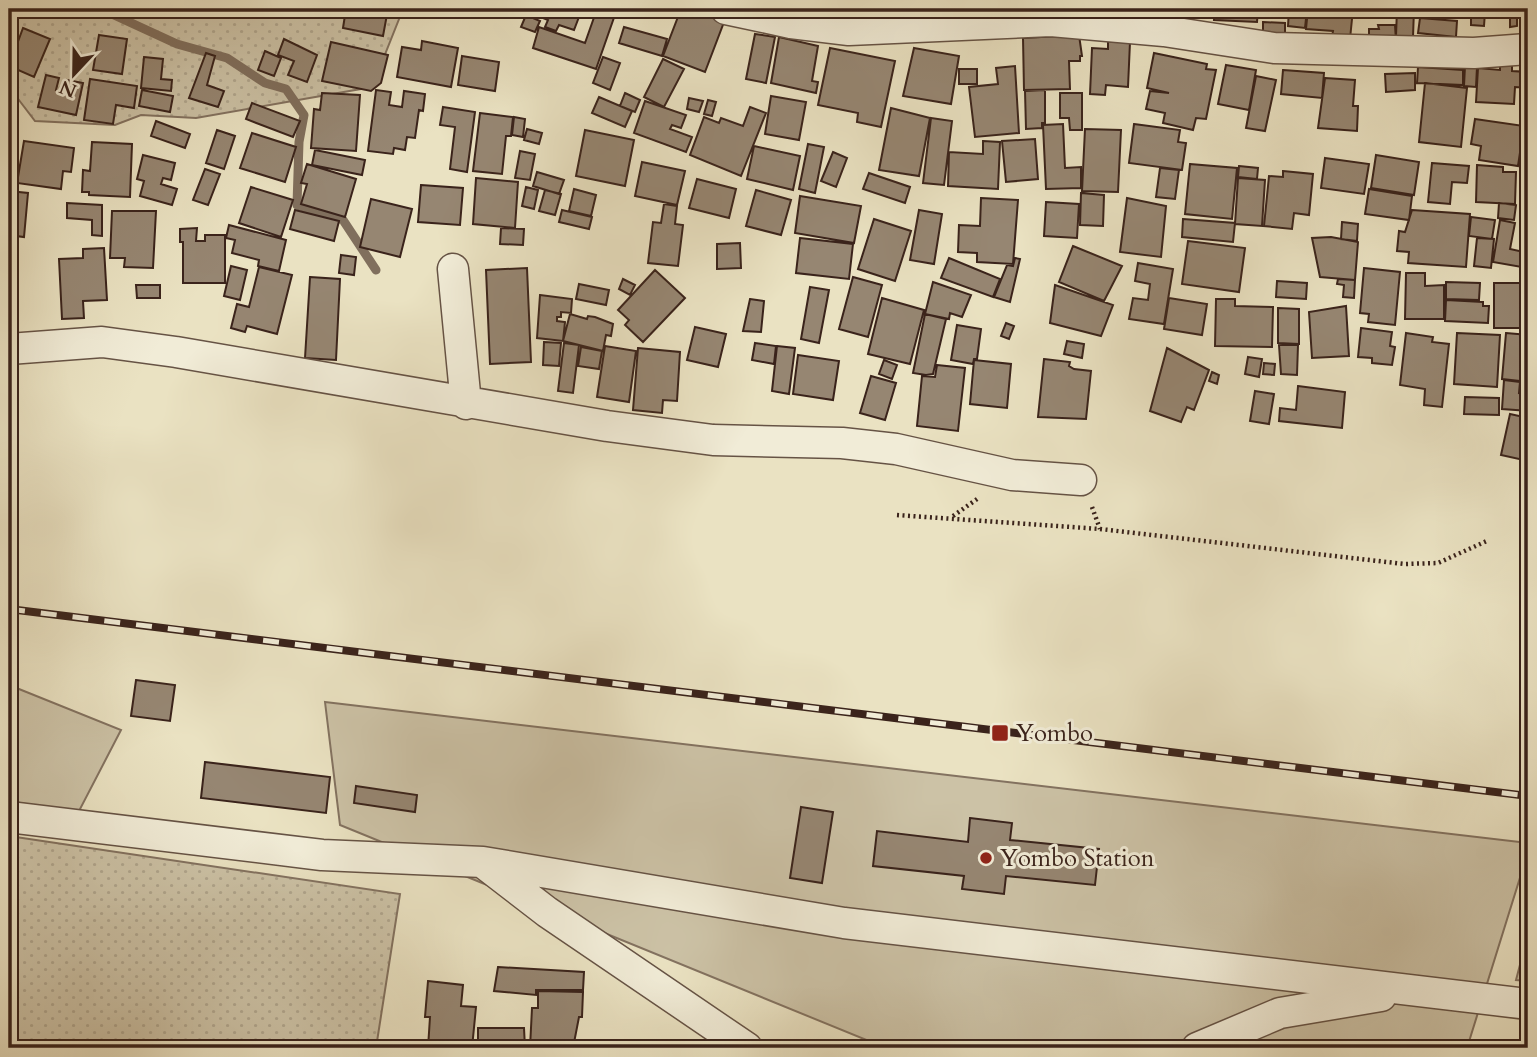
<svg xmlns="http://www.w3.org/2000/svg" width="1537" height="1057" font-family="Cardo,serif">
<defs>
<pattern id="park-dots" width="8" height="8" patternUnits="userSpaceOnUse" patternTransform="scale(1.75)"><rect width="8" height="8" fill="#ccc2a6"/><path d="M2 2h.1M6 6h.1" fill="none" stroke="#b0a68e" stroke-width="1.8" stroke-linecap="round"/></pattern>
</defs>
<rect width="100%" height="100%" fill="#eae2c2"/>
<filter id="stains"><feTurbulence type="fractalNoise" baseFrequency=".00286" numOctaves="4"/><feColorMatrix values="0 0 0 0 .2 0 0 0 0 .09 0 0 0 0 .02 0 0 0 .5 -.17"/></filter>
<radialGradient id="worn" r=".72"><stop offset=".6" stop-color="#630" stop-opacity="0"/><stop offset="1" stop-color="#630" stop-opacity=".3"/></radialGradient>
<path fill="#ccc2a6" stroke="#837260" stroke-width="2" d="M9,685l112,45 -43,83 -69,-12z
M325,702l1203,141v9l-61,196h-581l-546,-223z"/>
<path fill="url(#park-dots)" stroke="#837260" stroke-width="2" d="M9,9h394l-31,78 -176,31 -55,-3 -26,10 -80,-4 -26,-34z
M9,836l391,58 -24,154h-367z
M1528,934v47l-12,-1z"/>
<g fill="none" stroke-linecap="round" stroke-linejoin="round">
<path stroke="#806f5d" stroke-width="9" d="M101,9l76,35 50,14 38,25 21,6 18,26 -5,27 -2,63 46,15 33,50"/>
</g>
<path fill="#968672" stroke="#3a231b" stroke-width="2" d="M346,9h42l-5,27 -40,-8z
M535,9h47l-8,21 -15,-5 -3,6 -11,-4 3,-7 -15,-6z
M597,9h20l-21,60 -63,-21 6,-21 46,16z
M681,9h10l33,13 -19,50 -42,-16z
M894,9h15l-5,13 -13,-4z
M911,9h27l-2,6 -12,-4 -2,5 -12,-4z
M1136,9h54l-2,10z
M1215,9h43l-1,13 -43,-2z
M1289,9h18l-2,19 -17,-2z
M1308,9h45l-3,30 -18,-2 1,-6 -27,-2z
M1397,9h17l-1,28 -17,-1z
M1421,9h29l-1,7 -28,-3z
M1471,11l14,1 -1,14 -13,-1z
M1510,12l7,1v13l-7,1z
M526,15l14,6 -5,11 -14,-5z
M1528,16v14h-6l-1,-13z
M1420,18l37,3 -1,16 -38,-4z
M1263,22l22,1v16l-22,-1z
M1378,25h17l1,16h-27v-12h10z
M624,27l43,12 -5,17 -43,-13z
M23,28l27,11 -16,38 -25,-11z
M755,34l20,3 -9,46 -20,-4z
M99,35l28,4 -5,35 -29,-4z
M1079,35l3,21h-2v5h-11l1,28 -46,1 -1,-52z
M779,37l39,9 -6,35 6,1 -2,11 -45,-10z
M284,39l33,16 -10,27 -19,-7 6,-14 -16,-6z
M422,41l36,7 -7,39 -54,-10 5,-30 19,3z
M1108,41l22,1 -2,45 -22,-2 -1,10 -15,-1 2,-46 16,1z
M331,42l57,13 -7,28 -10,8 -49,-10z
M830,48l65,13 -14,66 -24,-5 1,-9 -40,-8z
M914,48l45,8 -8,48 -48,-8z
M265,51l16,7 -7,18 -16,-6z
M206,53l9,3 -8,29 17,6 -6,16 -29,-9z
M1154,53l53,11 -1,5 10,1 -10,49 -10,-1 -3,12 -30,-7 2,-10 -19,-4 4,-18 19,2 -22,-5z
M462,56l37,6 -4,29 -37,-6z
M144,57l19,2 -2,20 11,1 -1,11 -30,-3z
M603,57l17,6 -10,27 -17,-7z
M663,59l21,10 -20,38 -20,-10z
M1500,63l12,1v7l16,1v16l-13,-1 -1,17 -38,-2 2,-34 22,2z
M1226,65l30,5 -7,40 -31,-6z
M1015,66l4,67 -44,4 -6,-50 29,-3 -2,-16z
M1465,66l12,1 -1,20 -12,-1z
M1418,67l45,3v15l-46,-2z
M959,69h18v15h-18z
M1283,70l41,3 -2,25 -41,-4z
M1415,73v17l-29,2 -1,-18z
M46,75l13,3 -3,12 9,2 2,-12 16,3 -7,32 -38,-8z
M1256,76l20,4 -11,51 -19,-3z
M1325,78l30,2 -2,26h5l-1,25 -39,-3z
M90,79l47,7 -3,22 -18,-3 -3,19 -29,-4z
M1425,83l42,5 -6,59 -42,-5z
M142,90l31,6 -3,16 -31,-6z
M376,90l15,2 -2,13 13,2 2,-16 21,3 -2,17 -4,-1 -4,28 -8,-1 -2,13 -11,-2 -1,6 -25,-3z
M1045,90v33h-3v5l-16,1 -1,-38z
M322,93l38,2 -4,56 -45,-3 3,-39 6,1z
M625,93l15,7 -5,12 -15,-6z
M1060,93h22v37h-12l-1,-12h-9z
M771,96l35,6 -7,38 -34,-6z
M599,97l33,14 -7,16 -33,-14z
M689,98l14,3 -4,11 -12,-3z
M708,100l8,2 -4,14 -8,-2z
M645,101l41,14 -5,13 -9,-3 -2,4 22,8 -6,15 -52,-19z
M252,103l48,18 -7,16 -47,-18z
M443,107l32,5 -8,60 -17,-3 5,-42 -15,-2z
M750,107l16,6 -25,63 -51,-21 14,-38 15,6 2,-5 22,8z
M891,108l39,10 -11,58 -40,-6z
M480,113l33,4 -2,19h-5l-4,38 -29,-3z
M514,117l11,2 -2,18 -11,-2z
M931,118l21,3 -8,64 -21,-2z
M1475,119l49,7 -6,40 -39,-6 2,-14 -10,-2z
M156,121l34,13 -5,14 -34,-12z
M1063,124l2,44 16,-1v21l-35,1 -3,-64z
M1134,124l46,6 -2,12 8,1 -4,27 -53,-7z
M527,129l15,4 -3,11 -15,-4z
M1085,129l36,1 -3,62 -36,-1z
M217,130l18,6 -11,33 -18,-6z
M585,130l49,10 -9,46 -49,-10z
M252,133l44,14 -11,35 -45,-14z
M1035,139l3,40 -32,3 -4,-41z
M24,141l50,7 -3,24 -8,-1 -2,18 -44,-6z
M983,141l17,1 -2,47 -50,-3 1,-34 34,2z
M92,142l40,2 -2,53 -41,-2v-3h-7l1,-22 7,1z
M808,144l16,3 -9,46 -16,-4z
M754,146l46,10 -7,34 -46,-11z
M315,150l50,10 -3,15 -50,-10z
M520,151l15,3 -5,26 -15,-2z
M833,152l14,6 -11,29 -15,-6z
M143,155l32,8 -4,17 -8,-2 -2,6 16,5 -5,16 -32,-9 4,-15 -7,-2z
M1376,155l43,7 -5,33 -43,-7z
M1325,158l44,6 -5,30 -43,-6z
M642,162l43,9 -8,34 -42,-9z
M1524,162l4,1v33l-7,-1z
M1432,163l37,3 -2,17 -15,-1 -2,22 -22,-2z
M307,164l49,15 -11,38 -44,-13 6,-20 -6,-1z
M1190,164l47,4 -5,51 -47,-5z
M1477,165l26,2v5h13l-1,32 -39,-2z
M1239,166l19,2 -1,11 -19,-2z
M1160,168l19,2 -4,29 -19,-2z
M205,169l15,5 -12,31 -15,-5z
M1283,171l30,3 -4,41 -15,-2 -2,16 -28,-3 5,-50 14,1z
M537,172l27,8 -5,14 -26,-8z
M869,173l41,14 -5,16 -42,-14z
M476,178l42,4 -3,46 -42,-4z
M1238,178l27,2 -3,46 -27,-2z
M697,179l39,10 -7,29 -40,-10z
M421,185l42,3 -3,37 -42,-3z
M251,187l42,13 -12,37 -42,-14z
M526,187l12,3 -4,19 -12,-3z
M574,189l22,6 -5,21 -22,-5z
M1369,189l43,7 -3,24 -44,-6z
M545,190l16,4 -6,21 -16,-4z
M756,190l35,10 -10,35 -35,-9z
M9,191l19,2 -4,44 -15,-2z
M1081,193l23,2 -1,31 -23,-1z
M800,196l61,10 -7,37 -59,-10z
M981,198l37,2 -5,64 -36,-2v-9l-19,-1 1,-27 21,1z
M1127,198l39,8 -5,51 -41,-5z
M371,199l41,10 -12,48 -40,-10z
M1046,202l33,2 -2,34 -33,-2z
M67,203l35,2v31l-10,-1v-15l-25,-2z
M1499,203l17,2 -2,15 -16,-2z
M664,204l13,2 -2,18 8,1 -5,41 -30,-3 5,-41 8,1z
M295,210l44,11 -5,20 -44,-12z
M562,210l30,7 -3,12 -30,-7z
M919,210l23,4 -8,50 -24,-4z
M1412,210l58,4 -4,53 -58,-4 1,-11 -12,-1 2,-20 6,1z
M112,211h44l-3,57 -29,-1 1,-9h-15z
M1471,217l24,3 -3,19 -23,-3z
M874,219l37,12 -16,50 -37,-12z
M1183,219l52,4 -2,19 -51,-5z
M1500,220l15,3 -5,26 18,4v15l-35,-6z
M1342,222l16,2 -1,17 -16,-2z
M229,225l57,15 -7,31 -21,-5 1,-6 -27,-7 3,-13 -9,-2z
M197,228l-1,13h9v-6h20v48h-42v-41h-3v-13z
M501,228l23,1 -1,16 -23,-1z
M1331,237l27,5 -3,38 -35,-3 -8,-39z
M800,238l53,6 -4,35 -53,-6z
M1477,238l17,1 -3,29 -17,-2z
M1188,241l57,7 -6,44 -57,-8z
M740,243l1,25 -24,1v-25z
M1073,246l49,20 -18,35 -45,-19z
M104,248l3,52 -24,1 1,17 -22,1 -3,-60 24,-1v-9z
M341,255l15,2 -2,18 -15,-2z
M949,258l51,21 -7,18 -52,-19z
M1015,258l5,1 -10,43 -16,-5 13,-32 6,1z
M1138,263l35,6 -9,55 -35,-5 4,-21 15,2 2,-16 -15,-3z
M231,266l16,4 -7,30 -16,-4z
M259,267l33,8 -15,59 -30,-8 -2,6 -14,-4 6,-24 12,3z
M527,268l4,94 -41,2 -4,-94z
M1364,268l36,4 -5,53 -27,-3 1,-8 -9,-1z
M655,270l30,28 -42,44 -18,-17 4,-5 -11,-10z
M1406,273h19v13l19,-1v34h-39z
M310,277l30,2 -4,81 -31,-2z
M853,277l29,8 -14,52 -29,-8z
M623,279l12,6 -5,10 -11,-6z
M1338,279l17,1 -1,18 -11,-1 1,-12 -7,-1z
M1277,281l30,2 -1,16 -30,-2z
M933,282l38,13 -9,22 -12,-4 -1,6 -24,-5z
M1446,282l34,1 -1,17 -33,-1z
M1494,283h34v45h-34z
M579,284l30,6 -3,15 -30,-6z
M136,285h24v13h-23z
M1055,285l58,20 -12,31 -51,-13z
M810,287l19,3 -10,53 -18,-4z
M540,295l32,4 -1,14 -10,-1v5h-4v4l8,1 -2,19 -26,-3z
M882,298l42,12 -14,54 -42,-10z
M1169,298l38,6 -5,31 -38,-6z
M750,299l14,2 -3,31 -18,-1z
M1216,299h19v7l38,1 -1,40 -57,-1z
M1446,300l37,2v4h6l-1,17 -43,-2z
M1346,306l3,50 -37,2 -3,-46z
M1278,308l21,1v35l-21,-1z
M570,314l17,5 1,-3 7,1 18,7 -2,12 -5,-1 -3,16 -40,-10z
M925,314l21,5 -13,55 -7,1 -13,-2z
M1006,323l8,3 -5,13 -8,-3z
M957,325l24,4 -4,30h-3l-1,5 -22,-4z
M695,327l31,7 -8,33 -31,-7z
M1361,328l31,4 -2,14 5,1 -3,18 -20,-2v-5l-14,-1z
M1406,333l27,4 -1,5 17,2 -7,63 -18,-2 1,-16 -25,-4z
M1457,333l43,2 -3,52 -43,-3z
M1506,333l22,2v42h-8v4l-18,-2z
M1067,341l17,3 -2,14 -18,-4z
M544,342l17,1 -2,23 -16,-1z
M564,343l15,2 -6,48 -15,-2z
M755,343l21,3 -2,18 -22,-4z
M1279,345h19l-1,30 -16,-1z
M605,346l31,5 -7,51 -32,-5z
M777,346l18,2 -6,46 -17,-3z
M581,347l21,4 -3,18 -21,-3z
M638,348l42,4 -3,49 -14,-1 -1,13 -29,-3z
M1167,348l42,22 -15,40 -7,-3 -6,15 -31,-11z
M798,355l41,6 -6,39 -40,-6z
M1248,357l14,2 -3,18 -14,-3z
M1044,359l26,3 -1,4 5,3 17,2 -5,48 -48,-2z
M884,360l13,5 -5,14 -13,-5z
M974,360l37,4 -4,44 -37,-4z
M1264,363l11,1 -1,11 -11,-1z
M937,365l28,3 -7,63 -41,-5 5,-50 13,1z
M1212,372l7,3 -2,9 -8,-3z
M871,376l25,7 -11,37 -25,-7z
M1504,380l16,2 -1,11 9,1v17l-26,-2z
M1298,386l47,6 -3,36 -63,-7 1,-13 16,2z
M1255,391l19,3 -5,30 -19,-3z
M1465,397l34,1v17l-35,-1z
M1510,414l18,4v43l-27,-6z
M136,680l39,5 -5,36 -39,-5z
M205,762l125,15 -4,36 -125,-15z
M356,786l61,9 -2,17 -61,-9z
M801,807l32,5 -11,71 -32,-5z
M970,818l42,5 -2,17 89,9 -4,36 -89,-9 -2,18 -42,-5 2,-13 -91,-10 4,-35 91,11z
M498,967l86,5 -1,18h-47v5l-42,-4z
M428,981l35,4 -2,21 15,1 -4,41h-44l2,-31h-5z
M538,991l45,1 -1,25h-3l-6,31h-43l2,-40h6z
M478,1028h46l1,20h-47z"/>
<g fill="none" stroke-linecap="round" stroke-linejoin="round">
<defs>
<path id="minor" d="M726,9l65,14 58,7 202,-9 113,10 110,17 200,5 54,-4
M453,269l13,135
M9,349l93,-7 74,10 431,74 106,14 129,3 54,6 116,26 69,5
M9,817l313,38 161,7 361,61 684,81
M486,865l61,47 200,136
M1197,1048l83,-35 101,-17"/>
</defs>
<use href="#minor" stroke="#665345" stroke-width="33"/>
<path stroke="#3a231b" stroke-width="4.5" stroke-dasharray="2 3.5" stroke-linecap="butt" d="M1092,507l8,22
M897,515l203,14 304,35 34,-1 51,-23
M953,516l27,-19"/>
<use href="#minor" stroke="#f1ecd7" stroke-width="30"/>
<defs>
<path id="rail" d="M9,609l1519,187"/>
</defs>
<use href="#rail" stroke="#3a231b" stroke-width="8"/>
<use href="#rail" stroke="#f1ecd7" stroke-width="5" stroke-dasharray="16" stroke-linecap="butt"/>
</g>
<g fill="#8f2418" stroke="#f1ecd7" stroke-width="2.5">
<rect x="991" y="724" width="18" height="18" rx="3.5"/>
<circle cx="986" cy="858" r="7"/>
</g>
<g text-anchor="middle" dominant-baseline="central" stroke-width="6" stroke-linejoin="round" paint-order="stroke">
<g font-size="24" fill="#3a231b" stroke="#f1ecd7" text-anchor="start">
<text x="1016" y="733">Yombo</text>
<text x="1000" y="858">Yombo Station</text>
</g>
</g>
<rect width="1537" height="1057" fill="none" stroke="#eae2c2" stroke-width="35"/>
<rect x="10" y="10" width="1516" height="1036" fill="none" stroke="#3a231b" stroke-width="3.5"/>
<rect x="18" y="18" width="1502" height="1022" fill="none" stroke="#3a231b" stroke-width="2"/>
<g transform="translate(74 74) rotate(202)" stroke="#f1ecd7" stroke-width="5" paint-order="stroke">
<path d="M0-5L12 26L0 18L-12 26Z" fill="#3a231b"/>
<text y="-10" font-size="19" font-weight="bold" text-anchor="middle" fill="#3a231b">N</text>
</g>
<rect width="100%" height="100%" filter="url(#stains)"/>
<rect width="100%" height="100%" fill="url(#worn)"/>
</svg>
